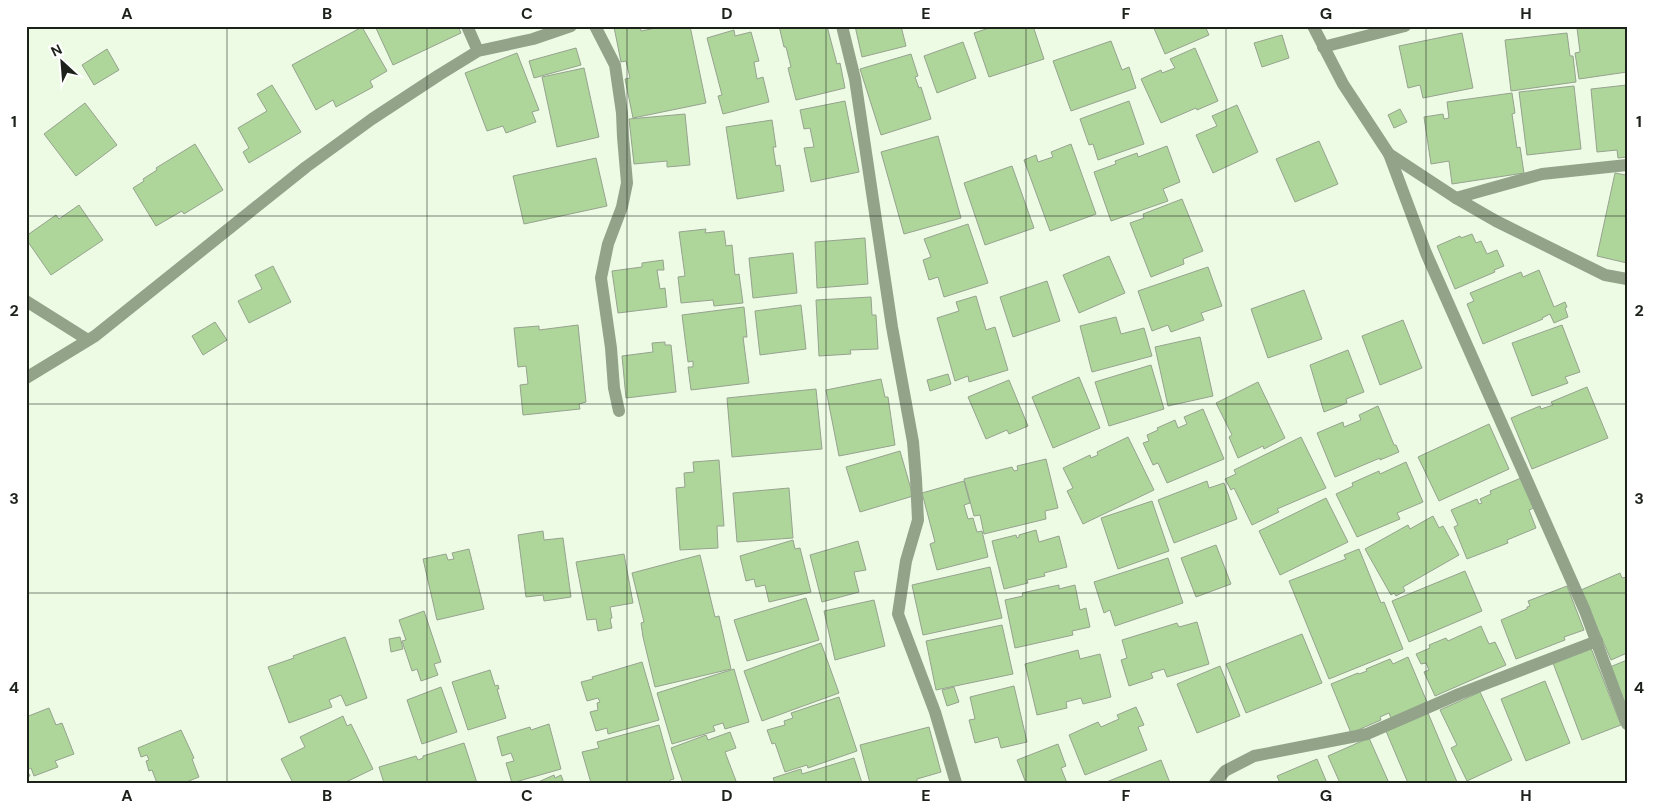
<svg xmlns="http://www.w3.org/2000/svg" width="1653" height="809" font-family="'DM Sans',sans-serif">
<rect width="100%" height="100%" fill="#edfbe5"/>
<path fill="#aed59a" stroke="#96a38f" d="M375,26h83l3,7 -68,32z
M640,26l1,5 25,-5h24l16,77 -73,15 -8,-39 5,-1 -4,-17 -5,1 -7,-35z
M779,26h48l10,38 3,-1 5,25 -49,12 -8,-32 3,-1 -5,-20h-2z
M855,26h46l5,20 -44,11z
M995,26h38l11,33 -55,18 -15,-44z
M1153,26h52l4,9 -44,19z
M1589,26h38v46l-48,7 -4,-26 5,-1 -3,-24z
M362,27l25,44 -17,10 3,6 -37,20 -3,-7 -17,10 -24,-45z
M734,30l1,6 16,-4 8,29 -5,1 3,17 6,-2 6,25 -46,12 -5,-18 4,-1 -15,-57z
M1462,33l11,55 -50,10 -3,-13 -12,3 -9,-42z
M1567,33l3,23h3l3,26 -65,9 -6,-51z
M1282,35l7,23 -27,9 -8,-24z
M1111,41l11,29 7,-3 7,21 -65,23 -18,-50z
M963,42l13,36 -39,15 -13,-37z
M576,48l5,17 -47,13 -5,-17z
M1195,48l23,53 -21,9 -1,-2 -35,15 -20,-44 20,-9 1,3 13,-5 -5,-9z
M107,49l12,21 -25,15 -12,-20z
M517,53l22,57 -7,2 4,10 -30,11 -3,-7 -16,5 -22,-58z
M911,54l7,22 -3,1 4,11 2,-1 10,32 -50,16 -21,-66z
M584,68l15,69 -42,10 -15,-70z
M272,85l29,47 -52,31 -6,-11 6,-4 -11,-20 29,-17 -10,-17z
M1627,85v72l-9,1 -1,-8 -20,2 -6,-63z
M1574,86l7,63 -54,6 -8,-63z
M1512,93l3,20 -3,1 5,34 3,-1 4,26 -72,11 -3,-23 -18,3 -7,-47 19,-3 1,5 5,-1 -2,-16z
M845,101l14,71 -48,10 -7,-34 10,-1 -4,-19 -6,1 -4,-19z
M1129,101l15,43 -46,16 -5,-16 -4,1 -9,-26z
M85,103l32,42 -41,31 -32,-42z
M1237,105l21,47 -45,21 -17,-38 21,-9 -5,-10z
M1400,109l7,13 -13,6 -6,-13z
M685,114l5,51 -23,2v-6l-33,3 -5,-45z
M772,120l4,27h-3l3,19 4,-1 4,26 -47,8 -11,-72z
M938,136l23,82 -57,16 -23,-82z
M1319,141l19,43 -43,18 -19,-43z
M195,144l28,46 -39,24 -2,-3 -26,15 -23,-38 11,-7 -1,-2 14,-9 -1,-2z
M1071,144l25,70 -46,17 -26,-71 12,-5 2,7 15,-5 -2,-5z
M1167,146l13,36 -17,7 5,12 -57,20 -17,-49 22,-8 -1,-3 22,-8 1,4z
M596,158l11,48 -83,18 -11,-48z
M1012,166l22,62 -49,17 -21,-62z
M1615,173l11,2 1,-2v90l-30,-7z
M1182,199l21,52 -20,8 1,5 -33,13 -21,-54 14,-5 -1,-4z
M79,205l24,35 -52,35 -25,-36v-3l30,-21 3,4z
M968,224l20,59 -44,14 -6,-20 -9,3 -6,-20 8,-3 -7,-18z
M706,229l-1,4 19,-2 2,15 6,-1 3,30 4,-1 4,29 -29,3 -1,-6 -32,3 -3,-26 7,-1 -6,-44z
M1472,234l4,9 5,-2 6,13 10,-4 7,16 -10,4 1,2 -40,17 -18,-43 23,-10 1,2z
M865,238l3,46 -51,4 -2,-46z
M793,253l4,40 -44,5 -4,-40z
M1109,256l16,37 -46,20 -16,-38z
M663,260l1,10h-7l3,19 5,-1 2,19 -49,6 -6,-42 30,-4v-4z
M273,266l18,36 -42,21 -11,-22 24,-12 -7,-14z
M1208,267l14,39 -21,7 3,7 -33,12 -3,-7 -16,6 -14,-40z
M1539,270l15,37 11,-5 2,5 -2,1 3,9 -14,6 -4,-9 -8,4 1,1 -60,25 -16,-40 7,-3 -4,-8 51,-21 2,5z
M1047,281l13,40 -47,16 -13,-40z
M1304,290l18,49 -54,19 -17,-49z
M976,296l10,34 9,-3 13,43 -39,12 -1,-6 -13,5 -18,-63 22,-7 -3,-9z
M871,297l1,18h4l2,34 -28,1 1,4 -32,2 -3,-56z
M801,305l5,44 -46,6 -5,-44z
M744,307l3,30h-4l6,46 -58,7 -3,-23h5v-6l-5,1 -6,-47z
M1116,317l5,17 23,-6 8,28 -60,16 -12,-46z
M1403,320l19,48 -42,17 -18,-49z
M215,322l12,18 -24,15 -11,-19z
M578,325l8,77 -7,2 1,5 -57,6 -3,-30 8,-1 -2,-18 -8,1 -4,-39 25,-2v4z
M1562,325l18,47 -15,5 3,6 -36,13 -20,-53z
M1200,337l13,59 -45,10 -13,-59z
M665,342v3h6l5,47 -50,6 -4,-42 31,-4 -1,-9z
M1348,350l16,42 -18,7 1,4 -23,9 -14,-47z
M1151,365l13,44 -55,17 -14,-44z
M948,374l3,10 -21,7 -3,-11z
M1079,377l21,51 -47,20 -21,-51z
M881,379l4,18h3l7,48 -56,11 -13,-66z
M1009,380l19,46 -19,8 -2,-4 -21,9 -18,-42z
M1258,382l27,56 -21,11 -1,-3 -25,12 -9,-21 3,-2 -16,-32z
M1587,387l21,51 -76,31 -21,-51 29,-12 1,3 12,-4 -2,-3z
M816,389l6,60 -90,8 -5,-59z
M1378,406l16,39h2l3,7 -19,8v-2l-45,19 -18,-44 26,-11 1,5 17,-7 -2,-5z
M1203,409l21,50 -57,24 -9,-20 -5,2 -10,-22 6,-2 -2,-6 11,-5 -1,-2 18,-8 3,8 9,-4 -3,-7z
M1489,424l20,45 -70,32 -21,-44z
M1128,437l26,53 -71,34 -16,-33 6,-3 -10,-20 27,-13 1,3 7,-3 -1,-3z
M1301,437l25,51 -49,21 2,3 -27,13 -18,-37 -3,2 -6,-11 11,-5 -2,-4z
M900,451l13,45 -53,16 -14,-45z
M1046,459l12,49 -13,3 1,8 -62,15 -4,-19 -6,1 -10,-37 48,-12 2,4 4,-1 -1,-4z
M719,460l5,66h-7l1,22 -38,2 -4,-62 9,-1 -1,-14 10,-1 -1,-10z
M1406,462l17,40 -26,11 3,6 -43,18 -21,-43 17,-8 -1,-3 27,-12 1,3z
M1521,478l13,30 -5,2 7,18 -29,12 1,3 -41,16 -13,-32 4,-2 -7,-15 26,-11 2,5 3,-1 -2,-4 11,-5 -1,-3z
M964,481l6,22 -6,2 4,14 5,-1 4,14 5,-1 6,26 -51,13 -7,-26 5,-2 -13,-49z
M1207,481l2,7 15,-5 13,36 -63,24 -16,-43z
M789,488l4,50 -56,4 -4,-49z
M1326,498l22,44 -68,33 -21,-44z
M1152,501l17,50 -51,18 -17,-51z
M1433,516l6,12 4,-2 16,29 -56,32 2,4 -9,5 -2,-3 -3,2 -26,-46 43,-24 2,4z
M1036,530l3,12 20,-6 8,31 -23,6 1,3 -18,4 1,3 -24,6 -12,-48 24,-6 1,3 2,-1v-2z
M543,531l1,9 19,-2 8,59 -27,4 -1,-6 -17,2 -8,-62z
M793,540l2,9 5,-1 11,44 -42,10 -4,-17 -9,2 -2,-8 -8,2 -6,-25z
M858,541l8,29 -12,2 5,20 -37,10 -12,-47z
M1216,545l15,39 -35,13 -15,-39z
M469,549l15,60 -47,11 -14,-61 23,-5 2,6 6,-1 -2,-6z
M1359,549l22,54 3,-1 19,47 -74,30 -40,-98 57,-22 -2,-4z
M624,554l9,49 -23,4 2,11 -2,1 2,9 -14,3 -2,-12 -9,1 -11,-58z
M700,555l15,62 4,-1 12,53 -76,18 -12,-50 -2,-14 3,-1 -12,-49z
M1168,558l15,45 -68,23 -5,-16 -6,3 -10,-31z
M990,567l12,51 -79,17 -11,-50z
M1465,571l17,40 -73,31 -17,-41z
M1620,573l2,5 5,-1v76l-16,7 -30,-70z
M1059,585v4l16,-4 5,25 6,-2 4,19 -18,4 1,4 -58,13 -10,-48 18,-4 -1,-3z
M1567,586l17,44 -20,7 1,3 -49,19 -15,-39 26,-11v-2l3,-1 -2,-5z
M806,598l13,42 -72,21 -13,-41z
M874,600l11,46 -50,14 -11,-49z
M424,611l17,51 -7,2 4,11 -17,6 -4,-12 -5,2 -10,-30 4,-1 -7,-20z
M1197,622l12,42 -42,13 -3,-8 -13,4 2,5 -24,8 -8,-26 6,-2 -5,-18 55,-17 2,4z
M1002,625l11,49 -77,16 -10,-49z
M1481,626l8,18 6,-2 11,23 -71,31 -11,-24 5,-2 -3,-7 -5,1 -5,-10 14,-6 -1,-3 17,-7 2,3z
M1302,634l20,49 -76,30 -20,-49z
M345,637l22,61 -21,8 -5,-11 -12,5 3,7 -43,16 -21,-56 26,-9 -1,-2z
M400,637l3,12 -12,3 -2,-13z
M821,643l18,50 -77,28 -18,-50z
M1591,648l30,77 -39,15 -29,-77z
M1078,650l2,9 20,-5 11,43 -28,7 -2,-6 -15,4 1,6 -30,7 -12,-51z
M1408,657l19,45 -36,16 -2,-5 -9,4 1,3 -30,13 -20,-49 27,-11 1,1 8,-3 -1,-2 24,-10 3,5z
M1627,660v48l-17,-41z
M642,662l17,58 -51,14 -1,-6 -11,3 -6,-19 8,-2 -1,-7 3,-1 -2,-4 -11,3 -6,-19 12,-3 -1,-2z
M1220,666l20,50 -43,17 -20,-49z
M734,669l15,53 -24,7 -2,-6 -10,3 2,5 -43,13 -15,-51z
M490,670l5,16 3,-1 1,4h-2l9,29 -38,12 -16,-48z
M1545,681l25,62 -44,18 -25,-62z
M1014,686l13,56 -26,6 -3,-11 -23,6 -6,-23 6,-1 -5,-22z
M441,687l16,45 -35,12 -15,-44z
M954,687l5,15 -12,4 -5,-16z
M1480,692l32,68 -45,21 -16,-33 6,-3 -17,-35z
M839,697l18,54 -49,17 -1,-3 -22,7 -10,-29 -3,1 -5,-14 18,-5 -1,-4 9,-3 -2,-5z
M1136,707l8,18 -6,2 9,23 -62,25 -16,-40 29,-13 3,5 18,-8 -2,-4z
M49,708l7,17 6,-2 12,31 -19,7 3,6 -24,9 -3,-8 -4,2 3,6 -4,1v-60z
M1428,713l29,69 -2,1h-47l-22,-52z
M343,716l4,10 4,-2 22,45 -29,14h-51l-12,-24 24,-12 -5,-10z
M549,724l12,45 -49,14 -6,-20 8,-2 -3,-8 -9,3 -5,-19 33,-10 1,3z
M659,725l15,54 -4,1 1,2 -80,1 -9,-31 17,-4 -2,-6z
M929,727l12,45 -24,7v3l-3,1h-44l-10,-38z
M181,730l13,28 -2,1 7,18 -15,6h-27l-5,-13 -3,1 -3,-10 3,-1 -2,-5 -6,2 -3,-9z
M730,732l6,16 -11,4 11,29 -4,2h-49l-12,-35 35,-13 2,5z
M1369,738l20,45h-49l-12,-27z
M464,743l13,40h-93l-5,-16 37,-11 2,4 5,-2v-2z
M1058,744l8,22 -5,2 6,15h-41l-9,-23z
M854,758l8,25h-87l-2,-5 28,-9 1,5z
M1317,759l10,24h-47l-3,-7z
M1161,760l9,23h-66z
M554,775l1,3 6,-3 3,8h-28z"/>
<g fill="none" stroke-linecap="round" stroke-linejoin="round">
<path stroke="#92a38a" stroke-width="12" d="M467,26l11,25
M595,26l20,39 7,48 1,24 4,46 -5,24 -14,37 -7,34 10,70 3,40 5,23
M842,26l13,53 37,248 21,115 3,37 2,41 -12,41 -8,53 37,98 21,71
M1323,47l82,-21
M1389,154l37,99 159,358 42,113
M1456,198l86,-24 85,-9
M26,301l62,39
M26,378l69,-42 211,-169 66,-48 67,-44 39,-24 55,-12 38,-13
M1215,783l10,-12 29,-15 113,-22 92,-40 138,-53"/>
<path stroke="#92a38a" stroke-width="12" d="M1313,26l30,58 46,70 67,44 40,23 109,54 22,4"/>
</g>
<path fill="none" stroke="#1c221a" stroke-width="1" stroke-opacity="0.55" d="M227,26v757M427,26v757M627,26v757M826,26v757M1026,26v757M1226,26v757M1426,26v757M26,216h1601M26,404h1601M26,593h1601"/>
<rect width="1653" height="809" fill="none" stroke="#ffffff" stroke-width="55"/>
<g transform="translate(62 62) rotate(334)" stroke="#ffffff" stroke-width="4" paint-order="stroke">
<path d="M0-4L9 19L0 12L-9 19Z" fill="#1c221a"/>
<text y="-8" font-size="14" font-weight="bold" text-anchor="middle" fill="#1c221a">N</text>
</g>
<rect x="28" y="28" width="1598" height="754" fill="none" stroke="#1c221a" stroke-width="2"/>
<g font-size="16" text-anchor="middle" font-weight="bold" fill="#1c221a">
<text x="127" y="19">A</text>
<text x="327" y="19">B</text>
<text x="527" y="19">C</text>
<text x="727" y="19">D</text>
<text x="926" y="19">E</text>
<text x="1126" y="19">F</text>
<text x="1326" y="19">G</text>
<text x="1526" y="19">H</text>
<text x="14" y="127">1</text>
<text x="1639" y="127">1</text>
<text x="14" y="316">2</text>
<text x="1639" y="316">2</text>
<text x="14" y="504">3</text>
<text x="1639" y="504">3</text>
<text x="14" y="693">4</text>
<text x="1639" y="693">4</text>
<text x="127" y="801">A</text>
<text x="327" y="801">B</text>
<text x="527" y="801">C</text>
<text x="727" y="801">D</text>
<text x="926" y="801">E</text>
<text x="1126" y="801">F</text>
<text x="1326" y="801">G</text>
<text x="1526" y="801">H</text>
</g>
</svg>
